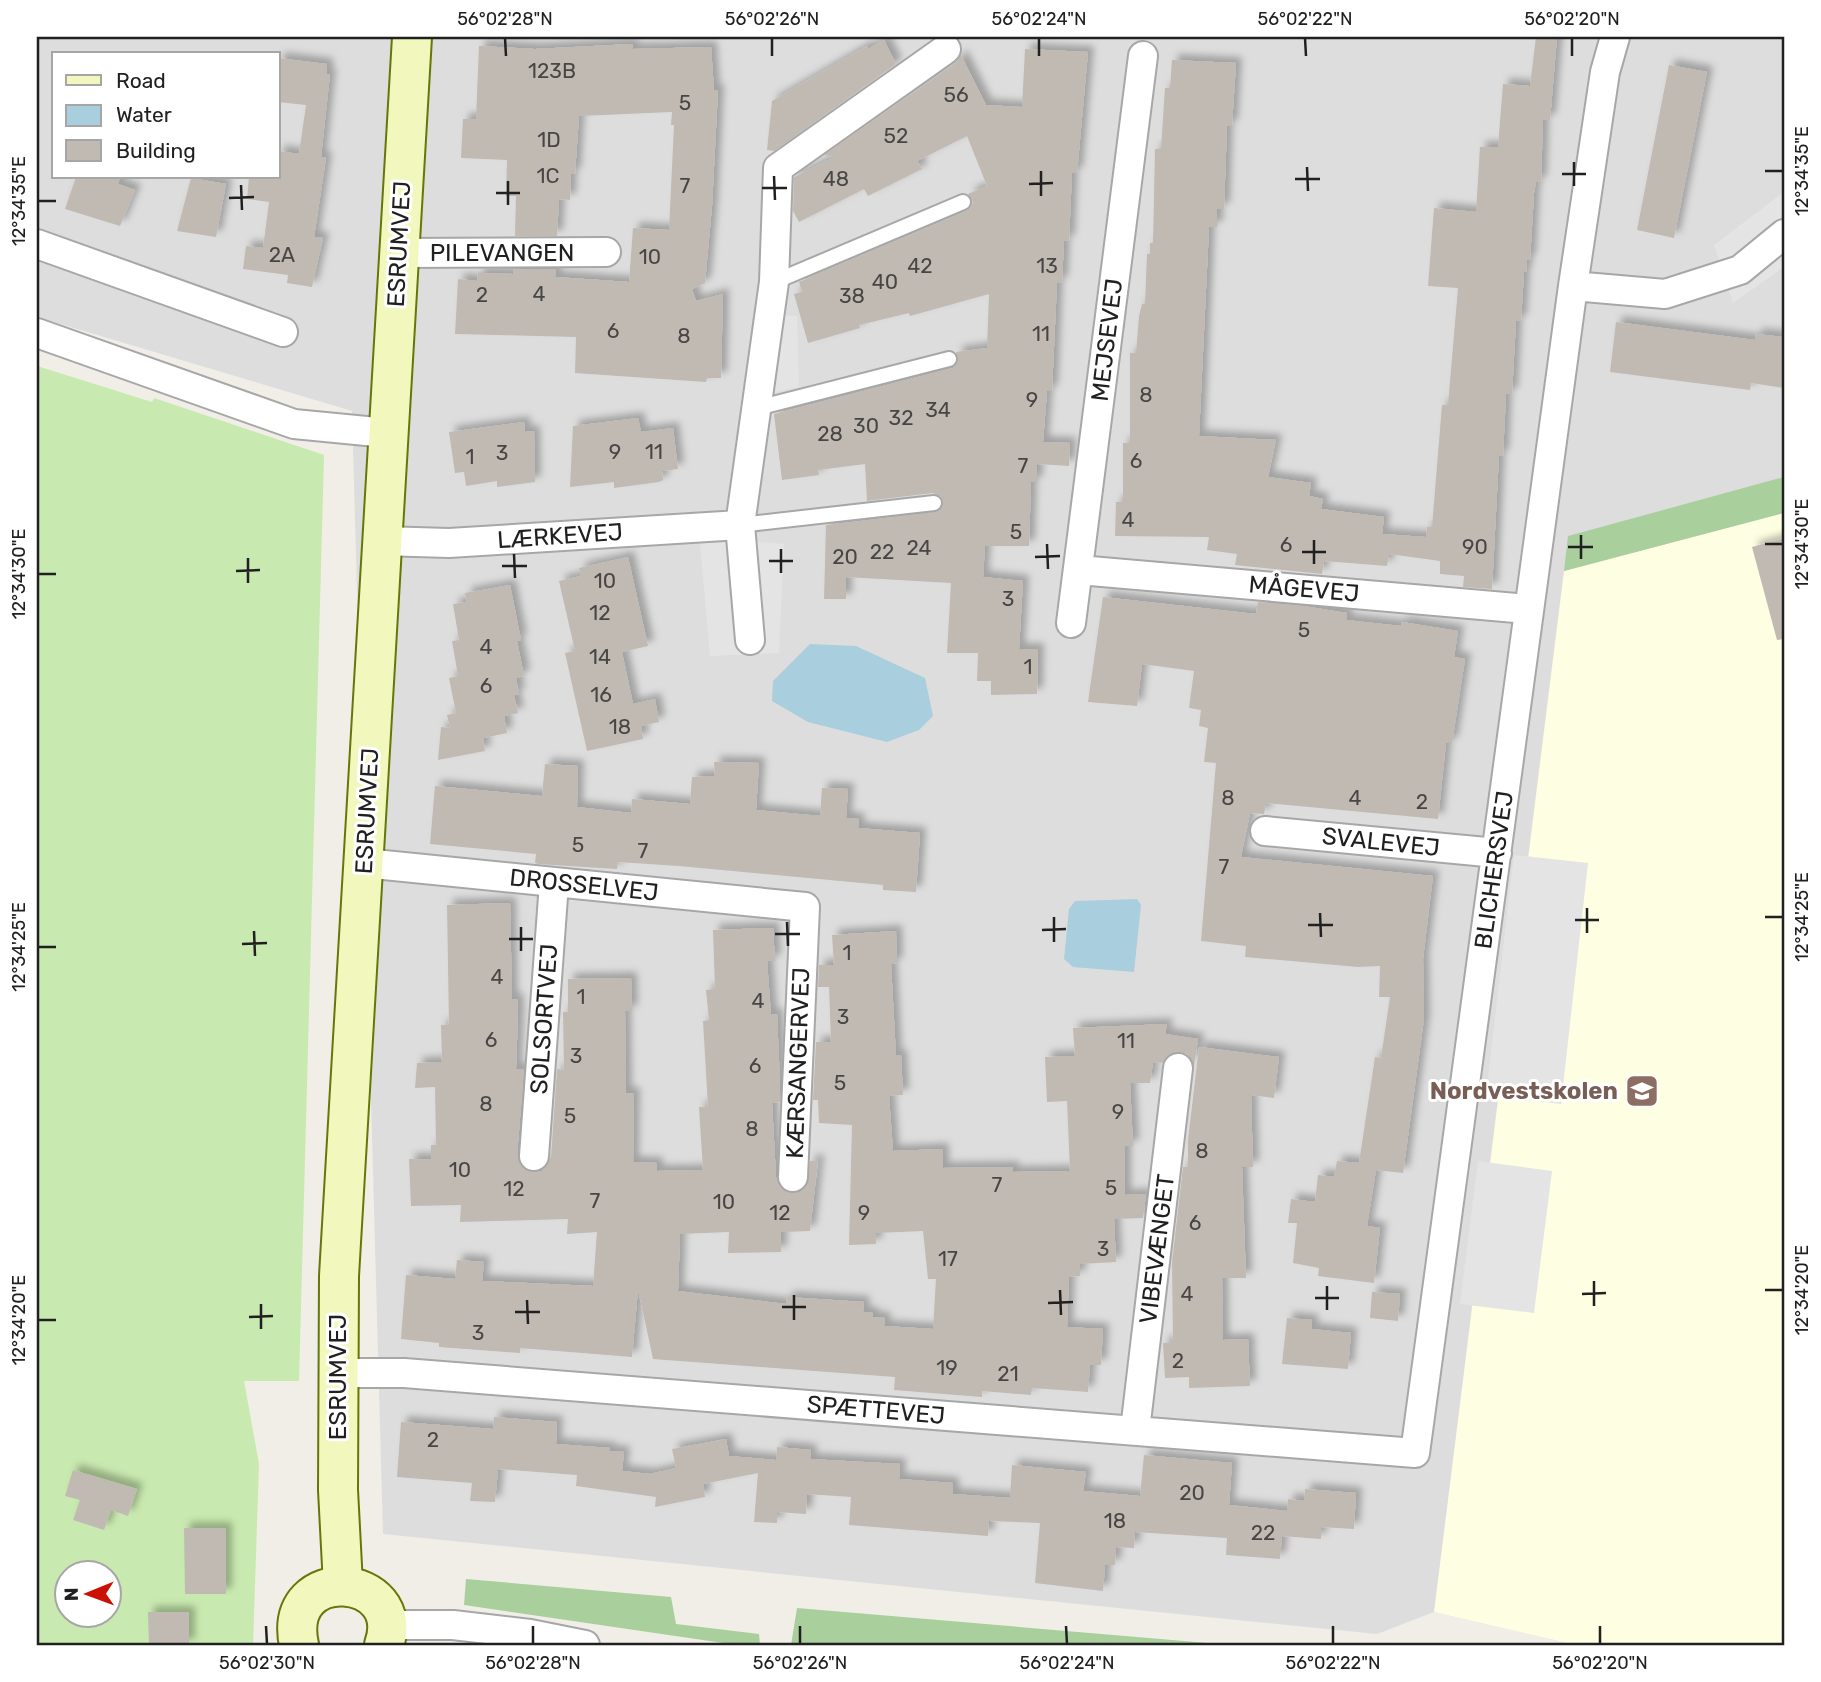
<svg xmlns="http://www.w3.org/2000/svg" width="1821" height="1682" font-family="Rubik,sans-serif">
<defs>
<filter id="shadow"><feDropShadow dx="6" dy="-6" stdDeviation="3.5" flood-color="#0004"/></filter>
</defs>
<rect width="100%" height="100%" fill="#f0eee7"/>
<path fill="#dedddd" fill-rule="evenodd" d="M37,37h1747v1608h-208l-142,-33 -57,22 -994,-100 -31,-1123 -315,-94zM54,54h224v123h-224z"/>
<path fill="#fdfee2" d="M1784,513v1132h-208l-142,-33 130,-1041z"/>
<path fill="#c8e9af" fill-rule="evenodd" d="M37,366l115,36 2,-4 170,57 -25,926h-55l15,83 -6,181h-216zM66,1574h42v42h-42z"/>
<path fill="#a9cf9d" d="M1784,477v36l-220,58 4,-35z
M466,1579l205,18 5,27 83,10 1,11h-23l-273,-40z
M797,1608l434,37h-440z"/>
<path fill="#e4e4e4" d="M1784,192v75l-51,36 -19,-58z
M778,315l19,1 2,71 -25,5z
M722,539l62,5 -5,109 -69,3 -10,-112z
M1514,855l74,8 -27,241 -75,-9z
M1478,1161l74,10 -18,142 -74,-9z"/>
<path fill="#a9cedd" d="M810,644l46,2 69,32 8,38 -14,14 -32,12 -79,-20 -36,-21 1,-20z
M1137,899l4,6 -7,67 -61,-5 -9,-8 5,-50 6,-8z"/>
<path fill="#c1bab3" filter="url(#shadow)" d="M1536,37h21l-7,83h-7l-2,62h-5l-2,11 -4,67h-3l-1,12h-2l-3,49h-5l-4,73h-6l-3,62 -4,-1 -7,134 -29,-2 1,-11 -24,-2v-13l-51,-7 -2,12 -63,-5 -2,13 -87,-9 2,-11 -30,-4 2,-13 -94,-1 1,-34h7v-59h7v-90h6l3,-37 3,-12h3l2,-50h3v-11h3l2,-94h6l4,-61h5l2,-28 64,3 -4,63h-5l-3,83h-7v18h-8l-10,209 77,4 -8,37 43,6 -2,13 14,3 -2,10 63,8 -2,17 44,3 1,-10h5l10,-122h6l10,-117 -30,-2 6,-78 42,4 4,-65h18l5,-63 27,2z
M884,40l12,24 -122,87 -7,-1 5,-49 95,-55 1,3z
M632,44l1,5 78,-2 3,43h4l-6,116 -7,77 -13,6 4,12 27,-7 -2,84h-14l-1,4 -131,-9 1,-36 -121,-3 3,-55 19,2 1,-8 35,1v-5h43l-1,8 74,5 4,-54 36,2 5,-105h-3l1,-13 -93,4 -4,58h-4l-1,26 -11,-1 -2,37h-42l1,-40h-10l1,-36 -46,-2 2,-39h13l3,-73 56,3z
M1025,49l63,3 -11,121h-5l-3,68 -5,-1 -2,43 -5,-1 -5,109h-5l-4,51 27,1 -1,23 -32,-2v18h-6l-2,64h-44l-2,31 40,4 -4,68h19l-1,45 -46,1v-14h-14l1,-28h-31l4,-70 -105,-6v22h-22l2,-74 110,-13 7,-6 -2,-9 -8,-4 -66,8 -2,-37 -47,6 1,5 -37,5 -8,-66 179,-46 5,-7 -2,-9 31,-4 2,-54 -79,22 -1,-3 -50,12 1,3 -52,15 -14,-49 8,-2 -3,-10 170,-72 4,-8 -5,-8 19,-8 -20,-50 -50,25 5,8 -54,27 -4,-7 -65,33 -6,-11 1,-34 41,-20 -11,-2 132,-92 5,-8 25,50 36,2z
M278,58l49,6v10h3l-9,83 5,1 -12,79 9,1 -11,49 -25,-4 1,-8 -45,-6 3,-23 17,2 6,-46 -22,-3 2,-22h29v-26l21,3 7,-49 -28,-3z
M1669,65l38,7 -33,166 -37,-8z
M76,177h44l-2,7 17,6 -15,36 -55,-17z
M191,178l35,6 -10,53 -39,-6z
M1616,322l139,18 1,-6 28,3v51l-33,-5 -1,7 -140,-18z
M638,418l3,14 32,-4 5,41 -16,2 1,9 -4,2 -45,6v-6l-44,5 3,-61z
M524,422l1,10 9,-1 1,51 -38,5v-6l-31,5 -2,-14 -9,1 -6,-41z
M1784,538v101l-7,1 -25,-93z
M628,557l20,89 -26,6 11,52 22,-5 4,23 -18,4 2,13 -56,12 -22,-98 10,-2 -16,-70 22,-5 -2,-8z
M510,585l11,55 -4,1 7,35 -8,2 3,16 -5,1 4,18 -14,3 3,17 -24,5 2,13 -47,9 3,-33 9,1 -3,-13 9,-2 -7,-35 9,-2 -6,-35 7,-1 -6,-36 14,-2 -2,-9z
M1103,597l153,17 2,-12 45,4 44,7 -1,7 55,6 1,-4 56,9 -4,26 11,2 -13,84h-6l-8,76 -172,-16 -2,11 -14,-1 -9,44 192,19 -10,83 1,60 -21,154 -27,-3 -9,56 13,2 -6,55 -56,-7 1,-8 -26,-5 4,-40h-9l3,-24 24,3 3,-27 16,2 3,-16 22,2 16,-106 6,1 9,-61h-11l1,-31 -22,1 -113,-10 1,-11 -45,-5 15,-178 -12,-1 4,-34 -9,-2 2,-16 -12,-2 5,-37 -52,-7 -5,42 -49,-4z
M714,762l45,1 -3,47 64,6 2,-28 26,1 -2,29 13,1 -1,9 62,5 -4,59 -33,-2v-5l-204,-19 -61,-4 -1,7 -79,-5 -3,-1 1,-9 -106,-10 5,-58 107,10 3,-32 33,2 -1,41 54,6 1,-14 58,5 2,-27 23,-1z
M510,903l2,96h5l1,14 -2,56h8l-7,86 7,14 8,3 10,-1 9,-14 6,-88 7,1 -1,-58h5v-33l63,-1 1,33h-7l1,82h8l-1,69 24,1v8l46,-1 -4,-63h9l-5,-86 6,-1 -3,-30 9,-1 -2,-59 60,-2 2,33h-8l4,54 6,-1 3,70v18l-8,1 4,74 8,14 16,1 7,-7 3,-24 8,-1 -8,71 -29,1v20l-53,1 1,-21 -49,2 -2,57 108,13 1,-7 77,5 -1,10 10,1 -1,4 13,1 -1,8 49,3 3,-50h-8l-5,-48 -47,2v11l-27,1 3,-120 -33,-2 -1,-23h-5l3,-58h15l-2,-55h-11l1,-22h15l-2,-30 64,-4 1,32 -6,1 5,92 5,-1 2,40 -14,1 4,55 50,-2v19l70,-1v5l57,-1 -3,-70 -20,1 -2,-45 30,-1 -2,-28 94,-4 -2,10 33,5 -4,28 -7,-13 -15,-1 -9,10 -10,-1 -3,21h-20l3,63h-8v49l21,-1 -3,24 -29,1 2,43 -36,2v12l-11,1 -2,50 36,2 -2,36h-11l-2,27 -56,-4 -1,7 -49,-4v6l-88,-7 1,-13 -242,-18 -15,-70 -6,68 -112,-9v5l-81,-6v-4l-38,-4 5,-64 49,4 2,-19 27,2 -2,19 111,5 4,-54 -30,2 1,-15 -108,3 1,-17 -50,1 -2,-47h22v-14h5l-1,-58 -20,1 2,-25 25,-1 -1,-37h8l-2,-120z
M1199,1047l80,10 -5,41 -23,-3 2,72h-11l4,111h-24l1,62 25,-1 2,47 -61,2v-11l-24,1 -2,-35 10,-1 -1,-80 11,-95h5v-27z
M1372,1292l28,2 -2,27 -28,-3z
M1287,1318l25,2v9l39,4 -3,36 -66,-5z
M494,1417l63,5 -1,22 54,4 -1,3 15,1 -2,19 28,3 26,-6 -4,-19 54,-10 3,17 47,4 1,-13 34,3 -1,9 90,5 -1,15 54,4v11l57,4 2,-33 74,7 -3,19 57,5 4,-41 88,8 -3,42 58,6 1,-12 16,2 1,-12 51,4 -2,36 -33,-2v12l-39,-3 -2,23 -54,-4 1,-17 -92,-6 -1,16 -18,-1 -1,18h-10l-2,26 -68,-8 5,-60 -51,-2 -1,15 -139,-11 2,-28 -44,-3 -1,20 -29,-2v11l-23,-1 4,-49 -55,11 2,13 -50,10 1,-10 -80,-11 1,-11 -79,-6 -3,33 -25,-1 2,-18 -75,-6 4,-55 92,7z
M73,1470l64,19 -9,27 -17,-6 -7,20 -31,-10 7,-20 -15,-4z
M184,1528h42v66h-41z
M148,1612h41v33h-40z"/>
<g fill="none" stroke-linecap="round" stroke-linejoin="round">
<defs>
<path id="service" d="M774,282l189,-80
M757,408l192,-49
M740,525l194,-22"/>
<path id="minor" d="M37,244l246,88
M398,253l208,-1
M1573,286l92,8 75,-24 44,-36
M37,333l257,91 93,9
M381,541l68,2 291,-18
M1079,570l449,39
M1071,623l72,-567
M750,640l-10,-115 34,-243 4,-114 168,-119
M1265,831l232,22
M364,863l441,44 -12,270
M534,1156l20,-273
M338,1373h66l1011,80 158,-1167 32,-214 10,-35
M1135,1430l43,-362
M387,1625h66l77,9 55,11"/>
<path id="secondary" d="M343,1585l-5,-95 1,-214 73,-1239
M299,1645c-18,-84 110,-72 85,0"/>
</defs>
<use href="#service" stroke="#a7a7a7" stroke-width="18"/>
<use href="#minor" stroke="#a7a7a7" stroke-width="32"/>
<use href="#secondary" stroke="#647708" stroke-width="42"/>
<use href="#service" stroke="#fff" stroke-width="14"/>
<use href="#minor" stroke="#fff" stroke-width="28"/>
<use href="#secondary" stroke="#f2f8bd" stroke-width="38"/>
</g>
<path fill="none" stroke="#202020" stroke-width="2.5" d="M505,38l1,18M772,38v18M1039,38v18M1305,38l1,18M1572,38v18M1574,162v24M1307,167l1,24M1041,171v25M1765,171h18M1562,174h24M774,176l1,24M1295,179h25M508,181v24M1029,184l24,-1M241,185l1,25M762,188h25M496,193h24M229,198l25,-1M38,201h18M1581,535v24M1314,540v24M1047,544l1,25M1765,544h18M1568,547h25M781,549v24M1302,552h24M514,554l1,24M1035,557l25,-1M248,558v25M769,561h24M502,566h25M236,571l24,-1M38,574h18M1587,908v25M1320,913l1,24M1054,917v25M1765,917h18M1575,920h24M787,922l1,24M1308,925h25M521,927v24M1042,930l24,-1M254,931l1,25M775,934h25M509,939h24M242,944l25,-1M38,947h18M1594,1281v25M1327,1286v24M1060,1290l1,25M1765,1290h18M1582,1294l24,-1M794,1295v25M1315,1298h24M527,1300l1,24M1048,1303l25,-1M261,1304v25M782,1307h24M515,1312h25M249,1317l24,-1M38,1320h18M266,1626l1,18M533,1626v18M800,1626v18M1066,1626l1,18M1333,1626v18M1600,1626v18"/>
<defs>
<symbol id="school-square" viewBox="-11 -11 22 22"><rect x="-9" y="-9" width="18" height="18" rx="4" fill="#8d6e63" stroke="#fff"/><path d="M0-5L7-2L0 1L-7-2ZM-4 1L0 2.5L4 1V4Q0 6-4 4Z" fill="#fff"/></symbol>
</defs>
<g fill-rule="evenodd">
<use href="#school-square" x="1623" y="1072" width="38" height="38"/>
</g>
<g text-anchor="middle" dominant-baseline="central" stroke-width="6" stroke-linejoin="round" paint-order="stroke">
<g font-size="21" fill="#484645">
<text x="552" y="70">123B</text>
<text x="956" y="94">56</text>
<text x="685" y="102">5</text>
<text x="896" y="135">52</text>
<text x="549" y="139">1D</text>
<text x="548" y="175">1C</text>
<text x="836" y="178">48</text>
<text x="685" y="185">7</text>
<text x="282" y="254">2A</text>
<text x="650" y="256">10</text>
<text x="920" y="265">42</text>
<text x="1047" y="265">13</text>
<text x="885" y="281">40</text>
<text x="539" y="293">4</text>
<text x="482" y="294">2</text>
<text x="852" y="295">38</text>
<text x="613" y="330">6</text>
<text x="1041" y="333">11</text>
<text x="684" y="335">8</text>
<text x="1146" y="394">8</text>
<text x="1032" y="399">9</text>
<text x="938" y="409">34</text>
<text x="901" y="417">32</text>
<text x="866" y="425">30</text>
<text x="830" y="433">28</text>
<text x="615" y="451">9</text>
<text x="654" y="451">11</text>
<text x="502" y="452">3</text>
<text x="470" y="456">1</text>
<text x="1136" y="460">6</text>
<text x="1023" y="465">7</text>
<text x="1128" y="519">4</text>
<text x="1016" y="531">5</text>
<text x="1286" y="544">6</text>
<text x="1475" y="546">90</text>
<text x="919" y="547">24</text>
<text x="882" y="551">22</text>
<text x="845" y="556">20</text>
<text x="605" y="580">10</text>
<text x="1008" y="598">3</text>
<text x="600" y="612">12</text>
<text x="1304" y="629">5</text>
<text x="486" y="646">4</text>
<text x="600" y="656">14</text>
<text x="1028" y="666">1</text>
<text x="486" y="685">6</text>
<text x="601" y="694">16</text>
<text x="620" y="726">18</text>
<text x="1228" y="797">8</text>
<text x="1355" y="797">4</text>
<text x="1422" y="801">2</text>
<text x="578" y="844">5</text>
<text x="643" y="850">7</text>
<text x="1224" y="866">7</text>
<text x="847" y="952">1</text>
<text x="497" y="976">4</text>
<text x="581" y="996">1</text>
<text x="758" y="1000">4</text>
<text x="843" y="1016">3</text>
<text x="491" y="1039">6</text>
<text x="1126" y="1040">11</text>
<text x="576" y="1055">3</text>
<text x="755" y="1065">6</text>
<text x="840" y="1082">5</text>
<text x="486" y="1103">8</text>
<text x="1118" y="1111">9</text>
<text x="570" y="1115">5</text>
<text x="752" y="1128">8</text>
<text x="1202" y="1150">8</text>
<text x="460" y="1169">10</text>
<text x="997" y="1184">7</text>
<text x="1111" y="1187">5</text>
<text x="514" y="1188">12</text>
<text x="595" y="1200">7</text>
<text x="724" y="1201">10</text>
<text x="780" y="1212">12</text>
<text x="864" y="1212">9</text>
<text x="1195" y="1222">6</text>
<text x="1103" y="1248">3</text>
<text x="948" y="1258">17</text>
<text x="1187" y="1293">4</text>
<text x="478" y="1332">3</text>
<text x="1178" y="1360">2</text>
<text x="947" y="1367">19</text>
<text x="1008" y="1373">21</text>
<text x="433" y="1439">2</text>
<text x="1192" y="1492">20</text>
<text x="1115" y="1520">18</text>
<text x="1263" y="1532">22</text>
</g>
<g font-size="24" fill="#202020" stroke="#fff">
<text transform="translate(399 244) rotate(-87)">ESRUMVEJ</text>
<text x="502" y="253">PILEVANGEN</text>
<text transform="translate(1107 340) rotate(-83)">MEJSEVEJ</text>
<text transform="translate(560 536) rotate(-4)">LÆRKEVEJ</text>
<text transform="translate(1304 589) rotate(5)">MÅGEVEJ</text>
<text transform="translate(367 811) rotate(-87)">ESRUMVEJ</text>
<text transform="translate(1381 842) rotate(6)">SVALEVEJ</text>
<text transform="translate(1494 870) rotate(-82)">BLICHERSVEJ</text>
<text transform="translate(584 885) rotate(6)">DROSSELVEJ</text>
<text transform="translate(544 1019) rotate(-86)">SOLSORTVEJ</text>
<text transform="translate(798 1063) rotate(-88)">KÆRSANGERVEJ</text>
<text transform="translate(1157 1249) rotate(-83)">VIBEVÆNGET</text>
<text transform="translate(338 1377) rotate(-90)">ESRUMVEJ</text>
<text transform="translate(876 1410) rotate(5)">SPÆTTEVEJ</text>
</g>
<g font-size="24" font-weight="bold" fill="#785e54" stroke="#fff" text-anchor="end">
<text x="1618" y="1091">Nordvestskolen</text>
</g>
</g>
<rect width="1821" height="1682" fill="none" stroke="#ffffff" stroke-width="77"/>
<rect x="52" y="52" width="228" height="126" fill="#ffffff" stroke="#a6a6a6" stroke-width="2"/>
<rect x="66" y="75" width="35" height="10" fill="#f2f8bd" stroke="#a6a6a6" stroke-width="2"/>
<text x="116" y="88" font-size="21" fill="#202020">Road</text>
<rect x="66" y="105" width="35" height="21" fill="#a9cedd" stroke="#a6a6a6" stroke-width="2"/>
<text x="116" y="122" font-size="21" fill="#202020">Water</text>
<rect x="66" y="140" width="35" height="21" fill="#c1bab3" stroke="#a6a6a6" stroke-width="2"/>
<text x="116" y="158" font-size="21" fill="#202020">Building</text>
<g transform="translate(88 1594) rotate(269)"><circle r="33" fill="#ffffff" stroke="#a6a6a6" stroke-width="2"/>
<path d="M0-5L12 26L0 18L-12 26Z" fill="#cb1005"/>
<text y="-10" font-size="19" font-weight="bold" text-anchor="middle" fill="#202020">N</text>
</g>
<rect x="38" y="38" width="1745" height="1606" fill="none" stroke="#202020" stroke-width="2.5"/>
<g font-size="18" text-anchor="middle" fill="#202020">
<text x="505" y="25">56°02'28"N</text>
<text x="772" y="25">56°02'26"N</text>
<text x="1039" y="25">56°02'24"N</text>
<text x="1305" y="25">56°02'22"N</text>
<text x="1572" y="25">56°02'20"N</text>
<text transform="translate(1802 171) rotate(-90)" y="6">12°34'35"E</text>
<text transform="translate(19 201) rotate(-90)" y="6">12°34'35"E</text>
<text transform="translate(1802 544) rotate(-90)" y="6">12°34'30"E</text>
<text transform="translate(19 574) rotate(-90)" y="6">12°34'30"E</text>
<text transform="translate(1802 917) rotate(-90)" y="6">12°34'25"E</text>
<text transform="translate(19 947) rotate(-90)" y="6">12°34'25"E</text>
<text transform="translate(1802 1290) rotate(-90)" y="6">12°34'20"E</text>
<text transform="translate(19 1320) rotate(-90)" y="6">12°34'20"E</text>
<text x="267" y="1669">56°02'30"N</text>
<text x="533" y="1669">56°02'28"N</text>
<text x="800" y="1669">56°02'26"N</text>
<text x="1067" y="1669">56°02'24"N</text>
<text x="1333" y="1669">56°02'22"N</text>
<text x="1600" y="1669">56°02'20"N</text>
</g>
</svg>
